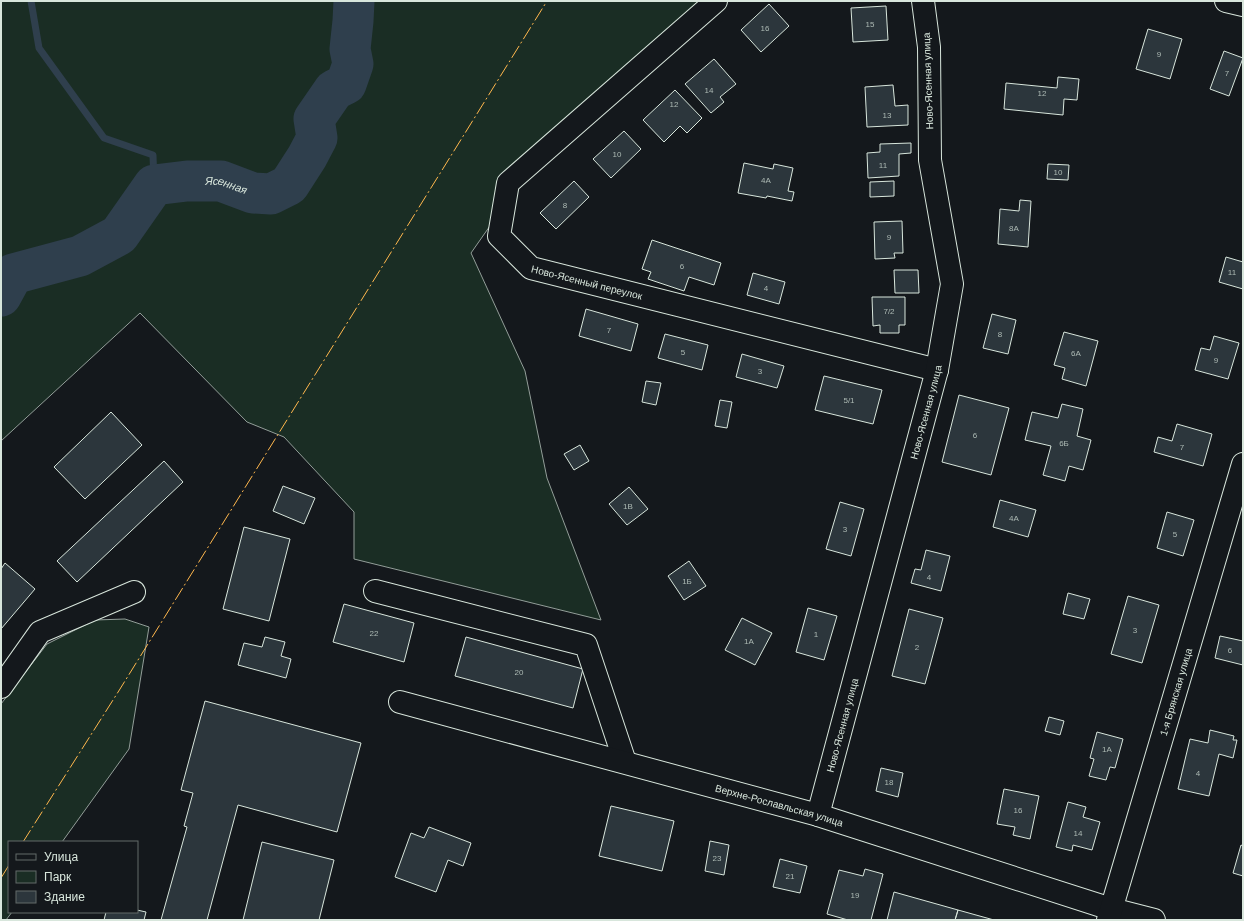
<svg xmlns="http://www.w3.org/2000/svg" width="1244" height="921" font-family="Helvetica,sans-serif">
<rect width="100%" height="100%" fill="#14181c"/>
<path fill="#1a2d24" stroke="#939e99" d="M1,1h702l-157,137 -47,75 -28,40 54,118 22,107 54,142 -247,-61v-47l-70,-75 -37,-15 -107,-109 -139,128z
M125,619l24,8 -20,122 -67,93h-53v70h3l-6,8h-5v-216l46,-60 48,-24z"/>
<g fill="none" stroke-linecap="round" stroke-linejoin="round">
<path stroke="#2f3f4d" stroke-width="7" d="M31,1l8,47 65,90 49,17 1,30"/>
<path stroke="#2f3f4d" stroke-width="41" id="s1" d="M1,296l12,-22 67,-18 39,-21 35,-50 33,-4h34l32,12 18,1 18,-9 18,-28 10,-19 -3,-19 20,-29 12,-6 7,-20 -3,-15 3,-28 1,-20"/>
</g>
<path fill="#2c363c" stroke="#d8e6dc" d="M769,4l20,22 -28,26 -20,-22z
M886,6l2,34 -35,2 -2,-34z
M1148,29l34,10 -12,40 -34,-10z
M1224,51l19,7 -14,38 -19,-7z
M714,59l22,25 -16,13 4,5 -13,11 -26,-29z
M1058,77l21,2 -2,21 -13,-1 -1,16 -59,-6 2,-26 51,5z
M893,85l2,21 13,-1v20l-41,2 -2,-40z
M675,90l27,28 -15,15 -7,-7 -16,16 -21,-22z
M624,131l17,18 -30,29 -18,-19z
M911,143v10l-12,1v22l-31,2 -1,-25 13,-1v-8z
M744,163l29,6 1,-5 19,4 -5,23 6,1 -2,9 -25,-5 -1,2 -28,-5z
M1048,164l21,1 -1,15 -21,-1z
M574,181l15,16 -33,32 -16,-16z
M894,181v15l-24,1v-15z
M1020,200l11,1 -3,46 -30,-3 2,-35 19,2z
M902,221l1,32h-9l1,5 -20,1 -1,-37z
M652,240l69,23 -7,22 -25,-8 -5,14 -36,-12 3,-7 -9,-3z
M1226,257l17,5v27l-24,-7z
M894,270h24l1,23h-24z
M753,273l32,9 -6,22 -32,-9z
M872,297h33v28h-6v8h-19v-8l-7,1z
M586,309l52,15 -7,27 -52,-15z
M992,314l24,6 -8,34 -25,-6z
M1064,332l34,9 -12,45 -24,-7 3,-11 -11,-3z
M665,334l43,11 -6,25 -44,-12z
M1214,336l25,7 -11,36 -33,-9 6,-22 9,2z
M742,354l42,12 -7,22 -41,-11z
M824,376l58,14 -9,34 -58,-14z
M646,381l15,2 -5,22 -14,-3z
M959,395l50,13 -18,67 -49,-13z
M720,400l12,2 -5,26 -12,-2z
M1062,404l21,5 -6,27 14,4 -8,30 -14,-4 -4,15 -22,-6 8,-29 -26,-6 7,-28 26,6z
M111,412l31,33 -57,54 -31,-32z
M1177,424l35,10 -9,32 -49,-14 4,-15 14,4z
M580,445l9,16 -15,9 -10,-16z
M164,461l19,21 -106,100 -20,-21z
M283,486l32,12 -11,26 -31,-13z
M629,487l19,22 -21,16 -18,-21z
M1000,500l36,10 -8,27 -35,-10z
M840,502l24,7 -13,47 -25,-7z
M1167,512l27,8 -11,36 -26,-8z
M244,527l46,12 -21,82 -46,-12z
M926,550l24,6 -9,35 -30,-8 4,-14 6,1z
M689,561l17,25 -22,14 -16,-24z
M5,563l30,26 -34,40v-60z
M1068,593l22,6 -6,20 -21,-5z
M1128,596l31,9 -17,58 -31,-9z
M344,604l70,19 -10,39 -71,-20z
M808,608l29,8 -13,44 -28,-8z
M909,609l34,9 -18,66 -33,-8z
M742,618l30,15 -17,32 -30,-15z
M1220,636l23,5v24l-28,-7z
M265,637l20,5 -4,14 10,3 -5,19 -48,-13 6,-22 18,4z
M466,637l117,32 -10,39 -118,-32z
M205,701l156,42 -24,89 -99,-27 -31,115h-46l26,-93 -3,-1 9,-33 -12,-3z
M1049,717l15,4 -4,14 -15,-4z
M1210,730l24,6 -1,4h4l-4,18 -14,-4 -10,42 -31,-7 12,-50 18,4z
M1097,732l26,7 -8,29 -5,-1 -4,13 -17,-4 5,-17 -4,-1z
M881,768l22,5 -5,24 -22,-6z
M1004,789l35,7 -9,43 -17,-4 2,-8 -18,-3z
M1068,802l18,5 -3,10 17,5 -8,28 -19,-5 -1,6 -16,-4z
M611,806l63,15 -12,50 -63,-15z
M429,827l42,16 -8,23 -15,-6 -12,32 -41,-15 16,-44 13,5z
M710,841l19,4 -5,30 -19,-4z
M262,842l72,18 -15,60h-76z
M1241,845l2,1v30l-10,-3z
M780,859l27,7 -7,27 -27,-6z
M865,869l18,5 -12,46h-23l-21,-6 12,-44 24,6z
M894,892l64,18 -3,10h-68z
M137,910l9,2 -2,8h-40l2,-8h31z
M958,910l36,10h-39z"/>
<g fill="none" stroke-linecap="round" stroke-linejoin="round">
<defs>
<g id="minor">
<path id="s2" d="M716,1l-208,182 -9,53 32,32 406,102"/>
<path d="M1226,1l17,4"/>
<path d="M375,591l211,54 39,117"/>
<path d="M1,687l39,-55 94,-40"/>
<path id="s3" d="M400,702l418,113 293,94 43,11"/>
<path id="s4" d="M818,815l119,-445 15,-86 -22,-124 -1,-113 -6,-46"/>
<path id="s5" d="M1108,920l135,-456"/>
</g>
</defs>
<use href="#minor" stroke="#d8e6dc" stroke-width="24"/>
<use href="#minor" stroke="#14181c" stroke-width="22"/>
<path stroke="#ffb74d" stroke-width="1" stroke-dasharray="14 3 2 3" stroke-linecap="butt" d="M23,842l97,-153 427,-688
M1,878l8,-13"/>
</g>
<g text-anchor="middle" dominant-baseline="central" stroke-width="3" stroke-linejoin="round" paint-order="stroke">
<g font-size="8" fill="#adbab4">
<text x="870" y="24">15</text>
<text x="765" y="28">16</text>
<text x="1159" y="54">9</text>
<text x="1227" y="73">7</text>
<text x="709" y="90">14</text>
<text x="1042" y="93">12</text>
<text x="674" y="104">12</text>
<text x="887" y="115">13</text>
<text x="617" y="154">10</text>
<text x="883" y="165">11</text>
<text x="1058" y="172">10</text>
<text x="766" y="180">4А</text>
<text x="565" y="205">8</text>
<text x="1014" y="228">8А</text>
<text x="889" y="237">9</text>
<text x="682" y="266">6</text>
<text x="1232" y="272">11</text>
<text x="766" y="288">4</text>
<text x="889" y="311">7/2</text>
<text x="609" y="330">7</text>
<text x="1000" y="334">8</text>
<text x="683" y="352">5</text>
<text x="1076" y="353">6А</text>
<text x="1216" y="360">9</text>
<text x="760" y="371">3</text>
<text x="849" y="400">5/1</text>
<text x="975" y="435">6</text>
<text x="1064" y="443">6Б</text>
<text x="1182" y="447">7</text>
<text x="628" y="506">1В</text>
<text x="1014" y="518">4А</text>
<text x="845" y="529">3</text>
<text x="1175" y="534">5</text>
<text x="929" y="577">4</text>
<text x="687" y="581">1Б</text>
<text x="1135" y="630">3</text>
<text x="374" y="633">22</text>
<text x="816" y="634">1</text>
<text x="749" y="641">1А</text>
<text x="917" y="647">2</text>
<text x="1230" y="650">6</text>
<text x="519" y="672">20</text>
<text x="1107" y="749">1А</text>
<text x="1198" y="773">4</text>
<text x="889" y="782">18</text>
<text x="1018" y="810">16</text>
<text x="1078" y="833">14</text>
<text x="717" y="858">23</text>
<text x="790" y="876">21</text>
<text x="855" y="895">19</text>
</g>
<g font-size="10" fill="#d8e6dc" stroke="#14181c">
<text transform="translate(928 81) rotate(-92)">Ново-Ясенная улица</text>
<text stroke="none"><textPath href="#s2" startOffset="433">Ново-Ясенный переулок</textPath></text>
<text stroke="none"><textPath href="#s4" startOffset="417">Ново-Ясенная улица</textPath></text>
<text stroke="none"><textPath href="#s5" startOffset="238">1-я Брянская улица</textPath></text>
<text stroke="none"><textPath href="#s4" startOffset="93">Ново-Ясенная улица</textPath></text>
<text stroke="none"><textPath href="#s3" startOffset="393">Верхне-Рославльская улица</textPath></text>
</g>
<g font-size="11" font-style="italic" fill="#d8e6dc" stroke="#14181c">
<text stroke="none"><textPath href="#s1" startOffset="273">Ясенная</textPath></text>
</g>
</g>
<rect width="1244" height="921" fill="none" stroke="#d8e6dc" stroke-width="4"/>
<rect x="8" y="841" width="130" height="72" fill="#14181c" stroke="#626a69"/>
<rect x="16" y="854" width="20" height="6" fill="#14181c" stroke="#626a69"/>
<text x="44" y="861" font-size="12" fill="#d8e6dc">Улица</text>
<rect x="16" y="871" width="20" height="12" fill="#1a2d24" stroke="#626a69"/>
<text x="44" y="881" font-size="12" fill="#d8e6dc">Парк</text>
<rect x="16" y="891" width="20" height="12" fill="#2c363c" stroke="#626a69"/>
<text x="44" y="901" font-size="12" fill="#d8e6dc">Здание</text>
</svg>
